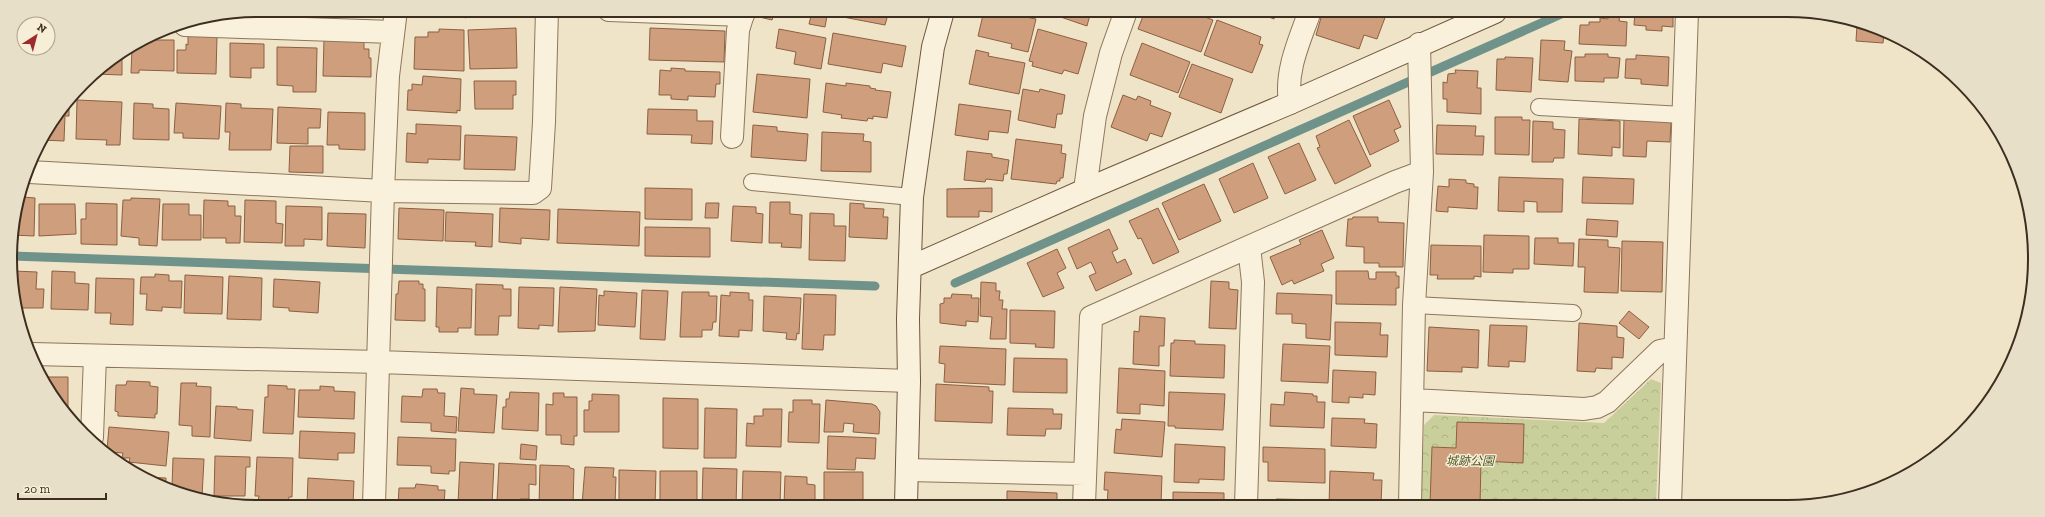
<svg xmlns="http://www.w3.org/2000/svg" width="2045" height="517" font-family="'Zilla Slab','Noto Sans JP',serif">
<defs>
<pattern id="park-crowns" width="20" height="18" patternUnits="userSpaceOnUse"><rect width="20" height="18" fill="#c9cf9b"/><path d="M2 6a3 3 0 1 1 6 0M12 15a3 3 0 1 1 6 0" fill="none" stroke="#aeb285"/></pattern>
</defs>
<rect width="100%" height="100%" fill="#f0e4c8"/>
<path fill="url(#park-crowns)" d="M1651,379l10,4 -5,122h-235l3,-80 10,-10 170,8z"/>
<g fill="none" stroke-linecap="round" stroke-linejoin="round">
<path stroke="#6f938a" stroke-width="9" d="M12,256l863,30
M955,283l611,-271"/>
</g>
<path fill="#cf9f7d" stroke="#8d5f41" d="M444,10h24l-2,8z
M757,11h18l-3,9 -17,-4z
M786,11h45l-1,5h-3l-2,11 -16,-3 2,-8z
M844,11h45l-4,14 -42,-8z
M989,11h33l6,1 -2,5 10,2 -8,33 -17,-4 1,-4 -34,-8 5,-21 5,1z
M1043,11h48l-4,15z
M1145,11h44l24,9 -12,32 -63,-23z
M1253,11h24l-3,8z
M1323,11l51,1 12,3 -9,24 -13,-4 -5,14 -43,-14z
M1635,12h38v15l-11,-1v5l-16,-1v-4l-12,-1z
M1608,14h12l-1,7 8,1 -1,24 -47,-2 1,-19h9v-3h11v-4l8,1z
M1217,20l44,17 -2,7 4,1 -11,28 -48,-18z
M1857,25l27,9 -1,9 -27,-2z
M516,28l1,40 -47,1 -2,-39z
M650,28l75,3 -1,31 -75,-2z
M439,29l25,1v41l-50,-2 1,-32h13v-5h11z
M779,29l47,9 -5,31 -27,-5 2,-12 -20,-4z
M1038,29l49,14 -9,31 -14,-4 -2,4 -30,-8 1,-4 -4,-1z
M833,33l73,13 -4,21 -19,-4 -2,10 -53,-9z
M188,35l29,1 -1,38 -39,-1v-23h9v-6l2,1z
M324,39l40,3v7h5v9h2v19l-48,-1z
M146,40h28v31l-35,-1v3h-8l1,-24z
M1541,40l24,1 -1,9 8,1 -4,31 -29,-2z
M230,43l34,1v24h-13v10l-21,-1z
M1142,43l48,19 -12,31 -48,-18z
M277,47l40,1 -1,44h-23v-6l-16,-1z
M976,50l13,3 -1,3 37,7 -6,31 -50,-10z
M122,54v21l-29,-1 1,-2z
M1585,54h23v3l12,1 -2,20h-14v4l-29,-1v-24h10z
M1636,55l33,2 -1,29 -27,-2v-5l-16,-1 1,-19h10z
M1505,57l28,1 -2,34 -35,-2 1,-31h8z
M1192,64l41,15 -12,34 -42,-16z
M671,68l14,1v2l35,1v12h-4l-1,13 -27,-1v4l-17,-1v-4h-12l1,-25 11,1z
M1455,70l23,1 -1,17h4v26l-34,-2v-13h-4v-17l4,1 1,-9 8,-1z
M757,74l53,5 -3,39 -54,-6z
M423,76l38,3 -1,32 -3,-1v3l-50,-3 1,-20h4v-6l10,1z
M474,81h42v14h-3v14h-38z
M826,83l20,3v-3l24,3v2l6,1 -1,1 16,2 -4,26 -14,-2v3l-5,-1 -1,3 -26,-3 1,-3 -19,-3z
M1023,89l16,3 1,-3 25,6 -3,19h-5l-2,14 -37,-8z
M1123,95l13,5 2,-4 13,5 -1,4 21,8 -9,24 -12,-4 -3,8 -36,-14z
M77,100l45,2 -2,43h-14l1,-5 -31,-1z
M1389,100l12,27 -7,3 5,11 -29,14 -17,-39z
M134,103l19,1v4l16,1v31l-36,-1z
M176,103l45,3 -2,33 -36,-1v-5h-9z
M226,103l15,1v4l32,1 -2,41h-42l1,-18h-5z
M959,104l52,7 -3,22 -19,-2 -1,9 -33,-5z
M69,105v11h-4l-1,25 -22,-1z
M278,107l43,2 -1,19h-12v16l-31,-1z
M648,109l49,1v11h16l-1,23 -21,-1 1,-8 -45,-1z
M328,112l37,1v37l-26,-1v-4h-12z
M1495,117h27v3h8l-1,35 -34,-1z
M1579,119l41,2v27l-8,-1v9l-34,-2z
M1624,119l47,3 -1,20 -23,-1 -1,16 -23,-1z
M1349,120l22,46 -36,18 -18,-36 3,-1 -4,-11z
M1533,121l20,1v7l12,1 -1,28h-10l-1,4h-21z
M416,124l45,2 -1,34 -32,-1v4l-22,-1 1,-29 9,1z
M753,125l24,2v4l31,3 -2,27 -55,-4z
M1437,125l39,1 -1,10h9l-1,19 -47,-1z
M822,132l42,2 -1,7 8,1v30l-50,-1z
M465,135l52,2 -2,33 -51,-1z
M1016,139l46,6 -1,8 5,1 -3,24h-3v3h-3l-1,3 -45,-5z
M1299,143l17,37 -31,14 -17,-37z
M290,146h33v27l-34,-1z
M967,151l25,3v3l17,3 -2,14h-3l-1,7 -17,-2 -1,3 -21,-2z
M1253,163l15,35 -34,15 -15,-34z
M1499,177l64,2 -1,33h-25v-10l-13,-1v11l-26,-1z
M1583,177l51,2 -1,25 -51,-1z
M1449,179l17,1v3l8,1v3h4l-1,22 -29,-2v5l-12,-1 2,-25 11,1z
M1204,184l17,37 -42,19 -17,-37z
M645,188l47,1v31l-47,-1z
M992,188v24l-13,-1v6h-32v-28z
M23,197l12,1 -1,38 -22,-1z
M131,198l29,1 -3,47 -18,-1v-7l-18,-2 2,-36h8z
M204,200l24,1v5h7v10h6l-1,27h-14v-5h-23z
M245,200l31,1v22l7,1 -1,19 -38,-1z
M770,202h20v12l12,1 -1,33 -20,-1 1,-4h-13z
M86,203l31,1v41l-36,-1v-25h5z
M706,203h13l-1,15h-13z
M850,203l14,1v4l20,1 -1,8h5l-1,22 -38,-2z
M39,204h36l1,30 -37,2z
M163,204h26v11h12v25h-39z
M286,206l36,1v33l-18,-1v7h-19z
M733,206l23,1v6l7,1 -1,29 -31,-2z
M399,208l45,2 -1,31 -45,-2z
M500,208l50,2 -1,30 -28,-2v6l-22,-2z
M1158,208l21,44 -26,12 -12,-26 -3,1 -9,-18z
M558,209l82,3 -1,34 -82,-3z
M446,212l47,2 -1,33 -17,-1 1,-4 -31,-1z
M328,213l38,1 -1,34 -38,-2z
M810,213l24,1v12h12l-1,35 -36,-1z
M1353,217h25v5l26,1 -1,44h-24v-4h-15v-16l-18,-1 2,-27h4z
M1587,219l31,2 -1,16 -31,-2z
M645,227l65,1v29l-65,-1z
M1109,229l9,20 -6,3 5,11 8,-4 7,15 -36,17 -7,-15 7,-3 -5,-11 -14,7 -9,-21z
M1322,230l12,28 -13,6 3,7 -30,13 -2,-4 -10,5 -12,-28 31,-13 -2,-4z
M1484,235l45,1v33h-16v4l-30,-1z
M1535,238h23v5h16l-1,23 -39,-2z
M1579,239l29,1v7l12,1 -2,45 -34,-1 1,-25h-7z
M1622,241l41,1 -1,50 -41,-1z
M1431,245l50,1v31l-7,-1v3h-37l1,-4h-8z
M1057,249l9,19 -9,5 7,15 -21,9 -16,-34z
M14,271l23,1 -1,17h8l-1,19h-24z
M52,271l23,1v11l14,1 -1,26 -37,-1z
M1336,271h32l1,8h7v-7h20v4h3v12h-3v17l-60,-1z
M155,274l14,1v6h13l-1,27 -19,-1v4l-16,-1 1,-16h-7l1,-17h14z
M185,275l38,2 -1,37 -38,-1z
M229,276l33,2 -1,42 -34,-1z
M96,278l38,1 -1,46 -23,-1 1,-11h-16z
M274,279l46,3 -2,31 -29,-2v-3l-16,-1z
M399,281h20v3h4v5h2v32l-30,-1 1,-26h2z
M1211,281l18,1v7l9,1 -2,39 -27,-1z
M981,282l15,1v8h4l-1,9h4l-1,9h5l-1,30h-16l2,-22 -12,-1z
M476,284l27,1v4h8v27h-12l-1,19h-23z
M437,287l35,2 -1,39h-13v4h-19v-5h-3z
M519,287l35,1 -1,38 -14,-1v4l-21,-1z
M560,287l37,2 -2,42 -37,1z
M642,290l26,1 -3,49 -25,-1z
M604,291l33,2 -2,34 -37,-2 1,-30 5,1z
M682,292h27v4h8l-1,26h-3l-1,8h-10v7h-22z
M730,292l19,1v7h4l-1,31 -13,-1v7l-20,-1 2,-41 9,1z
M1277,293l55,2 -2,45 -24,-2v-14l-14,-1v-9h-16z
M804,294l32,1 -1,40h-11l-1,15 -21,-1z
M952,294l20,1 -1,3h8l-1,24 -12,-1v5l-26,-3v-19l4,-1v-5h7z
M764,296l37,2 -2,36 -2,-1 -1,7 -10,-1 1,-6 -24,-2z
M1010,310l45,1 -1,37 -19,-1 1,-3 -26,-1z
M1629,311l20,16 -10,12 -20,-16z
M1140,316l25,2 -1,28h-5v20l-26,-2 1,-33 5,1z
M1335,322l46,1 -1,12h8l-1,22 -52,-2z
M1579,323l38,3v11l7,1 -1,20 -11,-1v12l-16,-1 -1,4 -18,-1z
M1490,325l37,1 -2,36 -16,-1v6l-21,-1z
M1429,327l50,3 -1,38 -16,-1v5l-35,-1z
M1174,340l21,1v3l30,1 -1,33 -54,-2 1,-33h3z
M1283,344l47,2 -2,37 -47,-2z
M940,346l66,3 -1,36 -61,-3 1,-18 -6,-1z
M1014,358l53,1v34l-54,-1z
M1119,368l46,3 -1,35 -24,-2v10l-23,-1z
M1333,370l43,2 -1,23 -12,-1v4l-14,-1v6l-17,-1z
M44,377h24v31h-7z
M127,381l23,1v4l8,1 -1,27h-2v4l-37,-2v-4l-3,-1 1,-26h10z
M181,383h16l-1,3 15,1 -1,50 -18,-1v-10l-13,-1z
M936,384l53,3v4h4l-1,32 -57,-2z
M268,385l19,1v3h8l-2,45 -30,-1 2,-36h3z
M320,386l14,1v4l21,1 -1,27 -56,-2 1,-27h21z
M461,388l13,1v5l23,1 -3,38 -36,-2z
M423,389h14l1,4h7l-1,23 13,1 -1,16 -25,-2v-8l-30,-1 1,-26 20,1z
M510,392l29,1 -1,38 -36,-2 1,-22h3v-8h3z
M1169,392l56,2 -2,36 -48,-2v-2h-7z
M1285,392l28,2v2h4v6h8l-1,26 -54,-2 1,-22 13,1z
M553,393h11v4h13v39h-3v9l-13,-1v-9h-15v-31l7,1z
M592,394l27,1v37h-35v-22h5v-9h3z
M663,398l35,1v50l-35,-1z
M793,400h19v4h8l-1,39 -31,-1 1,-30h4z
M826,400l46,4 4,2 4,6 -1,22 -26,-2 1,-8 -10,-1 -1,9h-19z
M216,406l21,1v2l16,1 -2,31 -37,-3z
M705,408l32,1 -1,49h-32z
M1008,408l45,1v5h9l-1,15h-15l-1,7 -38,-1z
M763,409h19l-1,38 -35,-1 1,-23 7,1v-8h9z
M1332,418l33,1 -1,4 13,1 -1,24 -45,-2z
M1122,419l43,3 -3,35 -48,-4 2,-24 5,1z
M1457,422l67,2 -1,39 -42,-2 -1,44h-50l2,-58 24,1z
M109,427l60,5 -3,34 -37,-4 1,-4h-8l1,-5 -14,-1 -2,-2z
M300,431l55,2 -1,20h-16v7l-39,-2z
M828,436l48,2 -1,21 -19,-1 -1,12 -28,-1z
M398,437l58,2 -1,32h-6v3l-18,-1v-7l-34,-1z
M521,444l16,2 -1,14 -16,-1z
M1175,444l50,3 -1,33 -25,-1v4l-25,-1z
M1263,447l62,2v34l-57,-2v-19h-5z
M215,456l35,1v10h-4l-1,29h-31z
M257,457l36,1 -1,39h-3l-1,6 -30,-2 1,-5h-4z
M173,458l31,1 -2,38 -30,-10z
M460,462l34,2 -2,41 -34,-2z
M499,463l37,2v20l-7,-1v15h-9v2h-23z
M540,465l29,1 1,2 4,1 -1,36h-34z
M585,467l29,1 -1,9h3l-1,28h-33z
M703,468l34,1 -1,36h-34z
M619,470l37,1 -1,34h-36z
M660,471h37v34h-37z
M743,471l38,1 -1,33h-38z
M1330,471l44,2 -1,7h9l-1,25h-52z
M824,472h39v33h-39z
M1105,472l57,4 -1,28 -35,-3v4h-19l1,-15h-4z
M785,476l22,1v7l8,1v20h-31z
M143,477l23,1v7z
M308,478l46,3 -1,24h-46z
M416,484l22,2v4h7l-1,15h-46l1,-17h16z
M1007,491l50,2v12h-55l5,-1z
M1173,492l51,1v12h-51z
M1276,499l49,1v5h-50z"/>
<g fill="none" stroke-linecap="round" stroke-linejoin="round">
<defs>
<path id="lane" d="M1539,107l144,8
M752,182l160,15
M1414,305l159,8"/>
<path id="street" d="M609,10l134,5
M185,25l208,7
M1290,103c-5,-32 9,-61 20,-92
M732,137l6,-107 6,-19
M29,172l354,19 150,2 7,-5 4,-66 3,-112
M1085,190l10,-74 16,-63 15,-42
M32,354l348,8 529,19
M1413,400l171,9 13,-2 10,-5 53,-51 15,-3
M92,437l3,-81
M907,470l178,4
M374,505l9,-314 5,-115 8,-66
M1084,505l7,-188 304,-135 27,-10
M1246,505l7,-223 -4,-35
M1410,505l4,-200 8,-133 -3,-128
M1670,505l17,-493"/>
<path id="secondary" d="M911,267l174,-77 205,-87 205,-91
M906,505l3,-124 -1,-62 4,-122 21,-150 10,-36"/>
</defs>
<use href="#lane" stroke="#8d765c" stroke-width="18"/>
<use href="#street" stroke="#8d765c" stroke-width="24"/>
<use href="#secondary" stroke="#6f573f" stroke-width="24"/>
<use href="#lane" stroke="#faf1dc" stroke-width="16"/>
<use href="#street" stroke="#faf1dc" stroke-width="22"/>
<use href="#secondary" stroke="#faf1dc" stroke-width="22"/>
</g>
<g text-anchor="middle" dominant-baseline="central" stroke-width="3" stroke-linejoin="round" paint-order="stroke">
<g font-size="12" font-style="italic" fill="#4d5a26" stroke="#f7eed8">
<text x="1470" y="461">城跡公園</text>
</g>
</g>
<path d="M0 0H2045V517H0ZM258 17H1787A241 241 0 0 1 2028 258V259A241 241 0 0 1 1787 500H258A241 241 0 0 1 17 259V258A241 241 0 0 1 258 17Z" fill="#e8dfc9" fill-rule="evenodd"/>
<path fill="none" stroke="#3d2e20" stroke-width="2" d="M258 17H1787A241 241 0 0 1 2028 258V259A241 241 0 0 1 1787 500H258A241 241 0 0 1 17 259V258A241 241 0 0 1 258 17Z"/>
<g transform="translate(36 36) rotate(36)"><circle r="19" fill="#f7eed8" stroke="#ada18e"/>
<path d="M0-3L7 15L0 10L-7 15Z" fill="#9e2a2b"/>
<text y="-6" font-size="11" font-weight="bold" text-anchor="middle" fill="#3d2e20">N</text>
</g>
<path d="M18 493v6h88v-6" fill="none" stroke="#3d2e20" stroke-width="2"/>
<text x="24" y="493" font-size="12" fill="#3d2e20" stroke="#f7eed8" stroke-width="3" paint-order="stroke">20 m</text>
</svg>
